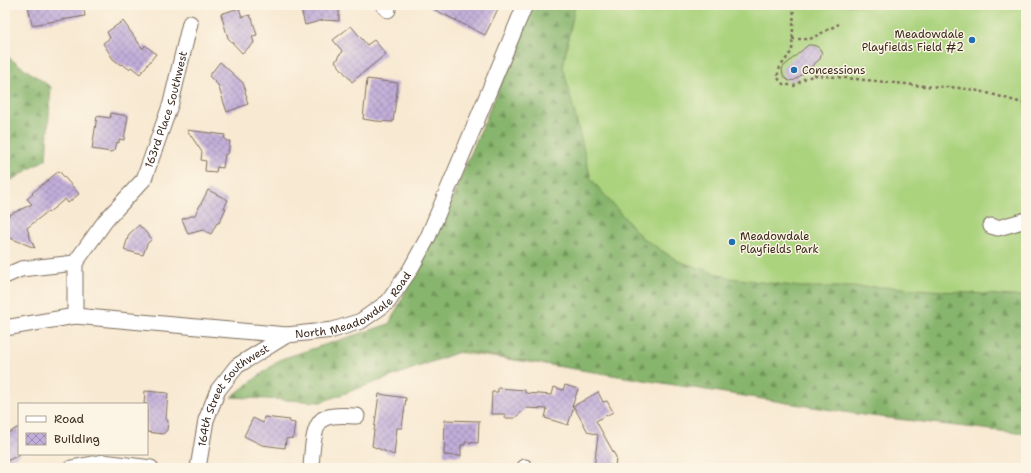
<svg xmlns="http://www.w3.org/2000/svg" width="1031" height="473" font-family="'Shantell Sans',sans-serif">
<defs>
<pattern id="forest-firs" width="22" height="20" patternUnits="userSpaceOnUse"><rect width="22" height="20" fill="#88b56d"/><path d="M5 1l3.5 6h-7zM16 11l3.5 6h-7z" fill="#709359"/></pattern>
<pattern id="building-cross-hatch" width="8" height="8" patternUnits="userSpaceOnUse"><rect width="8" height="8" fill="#c2aeda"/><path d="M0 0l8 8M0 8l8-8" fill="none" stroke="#9f8eb0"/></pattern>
</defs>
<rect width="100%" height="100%" fill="#fcf5e5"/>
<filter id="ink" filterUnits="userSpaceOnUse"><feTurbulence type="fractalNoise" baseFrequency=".025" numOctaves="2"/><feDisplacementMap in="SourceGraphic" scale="8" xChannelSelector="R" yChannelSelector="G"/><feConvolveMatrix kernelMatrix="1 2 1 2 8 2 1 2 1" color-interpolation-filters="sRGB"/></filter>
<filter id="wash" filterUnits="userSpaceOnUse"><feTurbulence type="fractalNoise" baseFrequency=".012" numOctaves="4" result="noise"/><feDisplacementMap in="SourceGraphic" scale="16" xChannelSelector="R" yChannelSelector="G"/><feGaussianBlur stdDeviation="0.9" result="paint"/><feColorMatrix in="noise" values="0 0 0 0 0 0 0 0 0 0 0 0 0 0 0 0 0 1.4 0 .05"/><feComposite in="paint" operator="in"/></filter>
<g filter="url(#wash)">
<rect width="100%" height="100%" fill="#f8e9d2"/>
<path fill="#abd37e" stroke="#737e4e" d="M536,5h490v424l-631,-85z"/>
<path fill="url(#forest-firs)" stroke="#627046" d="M534,5h41l-12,62 28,112 50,58 37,24 52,17 71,9h87l137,10 1,16v121l-163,-19 -401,-64 -141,51 -90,-5 50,-38 108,-35 58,-114z
M5,55l46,32 -5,72 -41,25z"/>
<g id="blocks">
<path fill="url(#building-cross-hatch)" d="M28,5h55l2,11 -53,9z
M300,5h18l1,1 20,1v14l-16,-1 -18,5z
M425,5h75l-15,30z
M239,8l3,9 8,-2 1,3h1l5,17 -5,1 2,7 -12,10 -14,-15 -7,-24z
M123,21l20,28 2,-4 11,9 -16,20 -9,-7 -2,2 -7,-5 -1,1 -8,-6 -10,-16 7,-5 -3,-6z
M351,26l16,19 7,-5 12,14 -34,28 -17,-21 4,-3 -1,-2 5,-4 -10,-12z
M808,45h4l4,1 4,3 2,4 -2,6 -25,21 -6,1 -4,-3 -2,-3 -1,-5 1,-3z
M220,62l23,21 3,8 -1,1 2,5h-1l2,7 -21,8 -9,-27 -9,-9z
M367,79l31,4 -5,39 -18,-1 -12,-2z
M111,113l17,3 -4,24 -5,-1v4l-2,-1 -2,8 -4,2 -19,-3 5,-33 13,2z
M187,130l38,5 -1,4h2v2h4l-2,13h-3l-2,14 -6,-1 -1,5 -11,-1 1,-10 -5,-1 1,-8z
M59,171l20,23 -11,9 -3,-4 -17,14 -1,-1 -20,16 2,6h-1l7,14 -30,-12v-19l27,-13 -5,-5 6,-5 -1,-1z
M208,190l20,10 -4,8h2l-7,15h-2l-6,11 -8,-4 -15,4 -6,-15 13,-4 9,-17z
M139,225l13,14 -5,5 -4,11 -19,-5 5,-16z
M565,385l13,4 -6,18 26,-15 5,10 4,-1 6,11 -17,9 20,36 -1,11h-21l4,-33 -10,-3 -14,-25 -6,18 -23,-7 2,-9 -21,-1 -11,10h-10v-4h-14l1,-22h6v-4l27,2v3l27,2 2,-8 9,3z
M145,391l23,2 -2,25 2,3 -1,9 -4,4 -16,-2v-28h-3z
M379,394l27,4 -4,30h-5l-3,27 -22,-9z
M264,417l26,3 -1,2 6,1 -2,15 -7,1 -1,9 -23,-3 -18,-9 9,-18 10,5z
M445,420l34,1 -1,22 -13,-1v3h-4v11l-17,-1z
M19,427v28l-14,7v-27z"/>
</g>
</g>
<g filter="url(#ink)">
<use href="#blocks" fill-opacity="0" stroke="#7d6d5d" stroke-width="1"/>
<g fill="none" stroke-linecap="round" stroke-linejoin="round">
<defs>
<g id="minor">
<path d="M383,5l5,5"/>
<path d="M991,226l7,2 28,-8"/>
<path d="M5,276l16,-7 54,-6"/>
<path id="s1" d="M75,316v-53l31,-43 38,-41 27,-76 19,-80"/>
<path id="s2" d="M5,328l70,-12 212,19 46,-5 28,-9 27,-19 22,-32 18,-33 97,-232"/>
<path d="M71,468l32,-6 48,6"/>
<path id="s3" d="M198,468l8,-48 12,-30 19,-24 50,-31"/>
<path d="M311,468c1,-12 1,-45 14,-50 10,-4 22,-2 32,-2"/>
<path d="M524,468l1,-1"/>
</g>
</defs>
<use href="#minor" stroke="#7d6d5d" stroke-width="17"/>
<path stroke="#7d6d5d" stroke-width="2.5" stroke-dasharray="3 3" stroke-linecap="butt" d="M794,5l-2,46 -12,16 -3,10 6,7 11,2 10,-7 11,-4 91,9c18,3 35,2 53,4 23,2 45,10 67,16
M792,39h18l29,-15"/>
<use href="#minor" stroke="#fff" stroke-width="15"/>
</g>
</g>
<g fill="#1f6fb2" stroke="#fcf5e5" stroke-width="1.5">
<circle cx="972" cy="40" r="4"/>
<circle cx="794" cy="70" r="4"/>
<circle cx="732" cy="242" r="4"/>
</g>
<g text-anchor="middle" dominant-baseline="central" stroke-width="3" stroke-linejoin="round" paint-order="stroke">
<g font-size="11" fill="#3b2a1e" stroke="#fcf5e5" text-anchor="start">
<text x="964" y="34" text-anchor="end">Meadowdale<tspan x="964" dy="13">Playfields Field #2</tspan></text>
<text x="802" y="70">Concessions</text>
<text x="740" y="236">Meadowdale<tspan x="740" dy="13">Playfields Park</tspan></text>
</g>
<g font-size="11" fill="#3b2a1e" stroke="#fcf5e5">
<text stroke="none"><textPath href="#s1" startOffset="235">163rd Place Southwest</textPath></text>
<text stroke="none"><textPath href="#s2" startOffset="360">North Meadowdale Road</textPath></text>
<text stroke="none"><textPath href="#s3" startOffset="85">164th Street Southwest</textPath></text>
</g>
</g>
<rect width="1031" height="473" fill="none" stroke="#fcf5e5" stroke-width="20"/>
<rect x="18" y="403" width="130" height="52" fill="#fcf5e5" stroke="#afa495"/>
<rect x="26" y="416" width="20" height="6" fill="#ffffff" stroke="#afa495"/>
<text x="54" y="423" font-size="12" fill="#3b2a1e">Road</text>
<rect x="26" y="433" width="20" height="12" fill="url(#building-cross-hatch)" stroke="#afa495"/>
<text x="54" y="443" font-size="12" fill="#3b2a1e">Building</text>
</svg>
